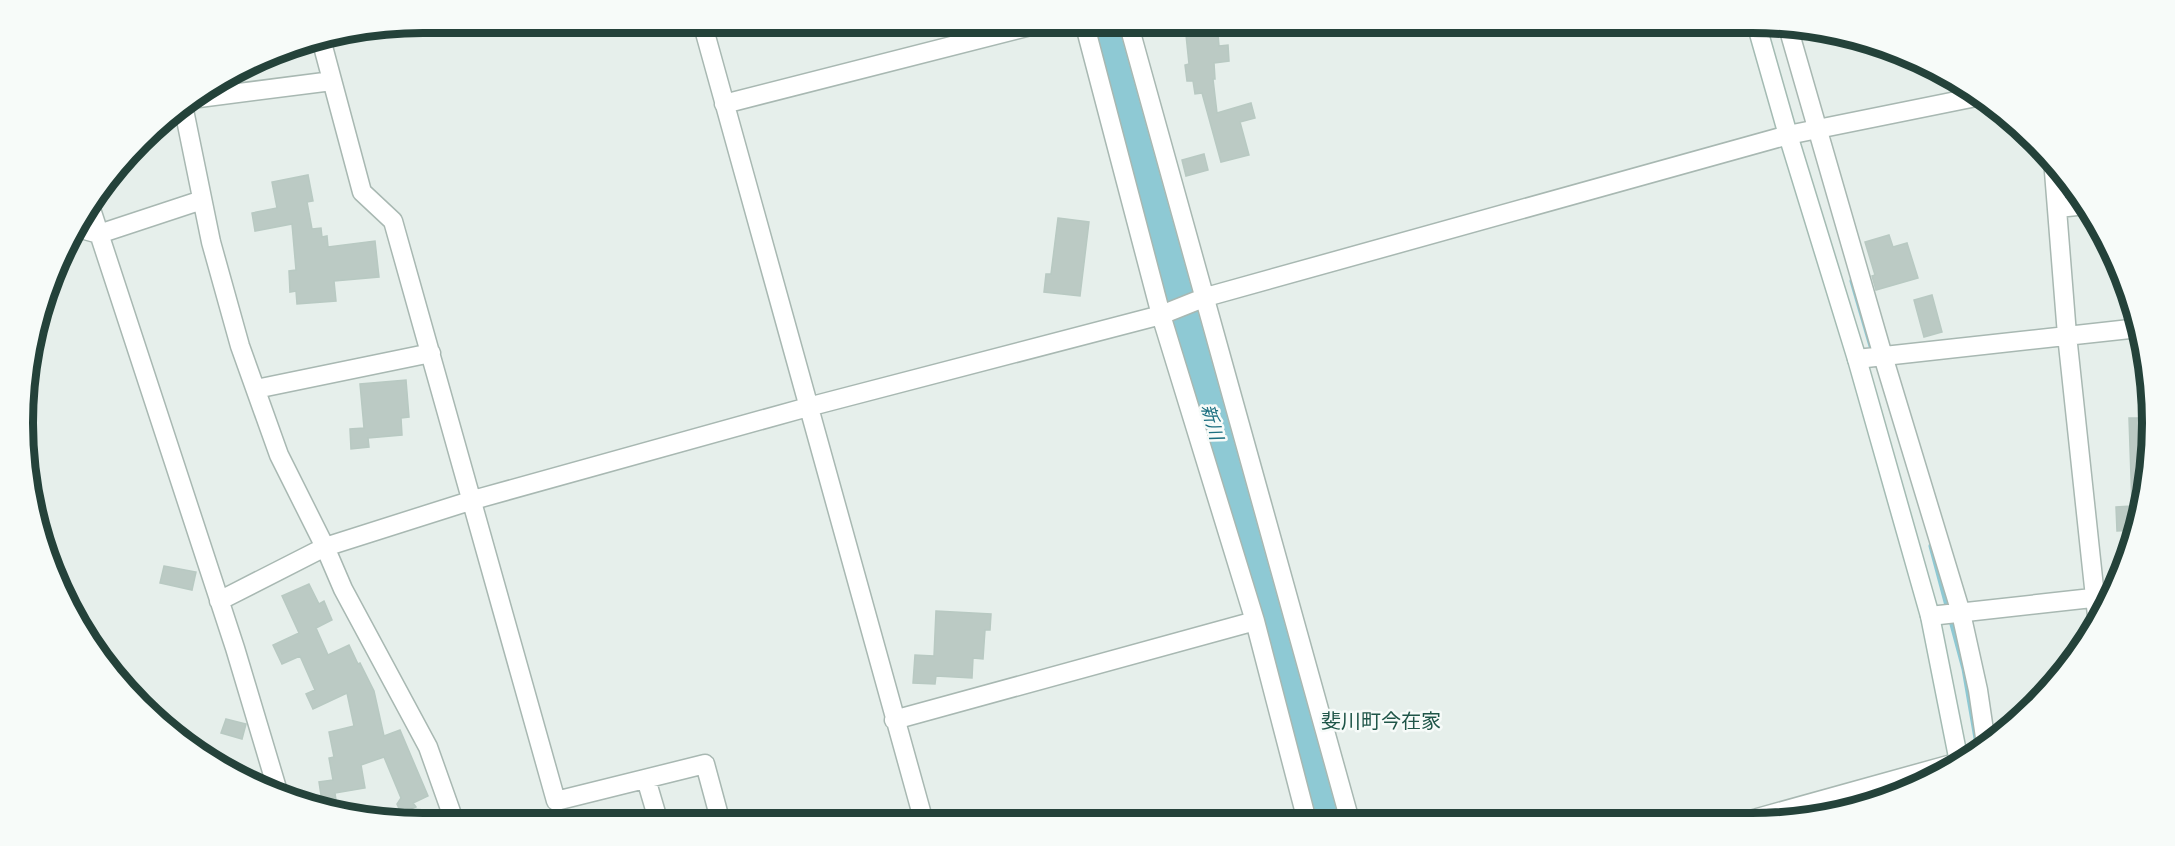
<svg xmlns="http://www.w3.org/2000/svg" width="2175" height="846" font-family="Signika,'Noto Sans JP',sans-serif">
<rect width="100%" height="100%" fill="#e6efeb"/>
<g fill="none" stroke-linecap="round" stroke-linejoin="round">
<path stroke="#8ec9d4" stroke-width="5" d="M1852,281l21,72
M1931,546l33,123 14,81"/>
<path stroke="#8ec9d4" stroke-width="32" d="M1101,22l222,799"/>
</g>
<path fill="#bbcac4" stroke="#b8c9c2" stroke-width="1.5" d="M1197,22h20l2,24 9,-1 1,16 -15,2 1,16h-2l4,34 34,-10 4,15 -15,4 9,33 -28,7 -19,-69 -7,1 -2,-13h-6l-2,-16 4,-1 -3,-29 12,-1z
M1204,154l4,16 -22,6 -4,-16z
M308,175l5,26 -6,1 5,27 9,-1 1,9 5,-1 1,11 47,-6 4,36 -45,4 2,20 -39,3 -1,-13 -6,1 -1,-21 7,-1 -4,-46 -37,7 -3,-18 25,-5 -5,-26z
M1058,218l31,4 -9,74 -36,-4 2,-18h5z
M1889,235l4,12 14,-4 11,35 -42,12 -4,-14 3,-1 -10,-33z
M1932,295l10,37 -18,5 -10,-37z
M406,380l3,37 -8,1 1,17 -34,3 1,9 -18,2 -1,-20 14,-1 -4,-44z
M2129,418h22l1,32 -15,80 -20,1 -1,-24 16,-1z
M164,566l32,6 -4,18 -32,-7z
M309,584l10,20 5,-3 8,19 -16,8 12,27 21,-10 9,19 2,-1 14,28 10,45 16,-6 28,66 -15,7 3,4 -15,6 -4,-9 4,-6 -17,-41 -23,8 4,23 -30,5 1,7 -14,2 -3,-20 14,-2 -4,-22 5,-1 -5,-25 25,-6 -7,-33 -34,16 -7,-15 9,-4 -15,-34 -18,8 -9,-19 26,-12 -17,-37z
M936,611l55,3 -1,16h-5l-2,29 -10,-1 -1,20 -36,-2 -1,8 -22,-1 2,-28 19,1z
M226,719l20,5 -4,15 -21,-6z"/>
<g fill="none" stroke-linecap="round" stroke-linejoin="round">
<defs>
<path id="street" d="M702,22l222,800
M1084,22l77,293 94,306 52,200
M1128,22l222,799
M1788,27l95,329 78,257 17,77 8,54
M321,39l41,153 31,29 163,580 149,-37 16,59
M191,99l141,-18
M724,104l322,-82
M183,105l28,137 29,104 39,109 46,92 18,42 85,158 27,76
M2053,159l14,176 31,290
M90,206l145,442 44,147
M2058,208l28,-3
M74,227l25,7 103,-34
M1857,359l282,-31
M256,389l175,-36
M219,601l106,-54 148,-47 335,-93 353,-92 45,-18 582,-162 193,-39
M1930,616l180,-20
M894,720l361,-99
M646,779l13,44
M1750,820l209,-58"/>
<path id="secondary" d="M1756,23l32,112 69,224 73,257 29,146"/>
</defs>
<use href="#street" stroke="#a8b8b2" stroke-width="21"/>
<use href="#secondary" stroke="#a4bbb3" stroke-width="21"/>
<use href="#street" stroke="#fff" stroke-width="18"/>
<use href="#secondary" stroke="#fff" stroke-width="18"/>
</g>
<g text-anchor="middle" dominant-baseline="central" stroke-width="5" stroke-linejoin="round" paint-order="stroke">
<g font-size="18" font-style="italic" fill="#1c6f80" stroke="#f7fbf9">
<text transform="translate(1212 422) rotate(74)">新川</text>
</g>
<g font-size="20" fill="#1f5548" stroke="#f7fbf9">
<text x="1381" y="721">斐川町今在家</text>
</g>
</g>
<path d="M0 0H2175V846H0ZM423 33H1752A390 390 0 0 1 2142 423V423A390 390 0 0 1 1752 813H423A390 390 0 0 1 33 423V423A390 390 0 0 1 423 33Z" fill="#f7fbf9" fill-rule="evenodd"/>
<path fill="none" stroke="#24423a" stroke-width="8" d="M423 33H1752A390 390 0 0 1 2142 423V423A390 390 0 0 1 1752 813H423A390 390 0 0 1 33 423V423A390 390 0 0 1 423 33Z"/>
</svg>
